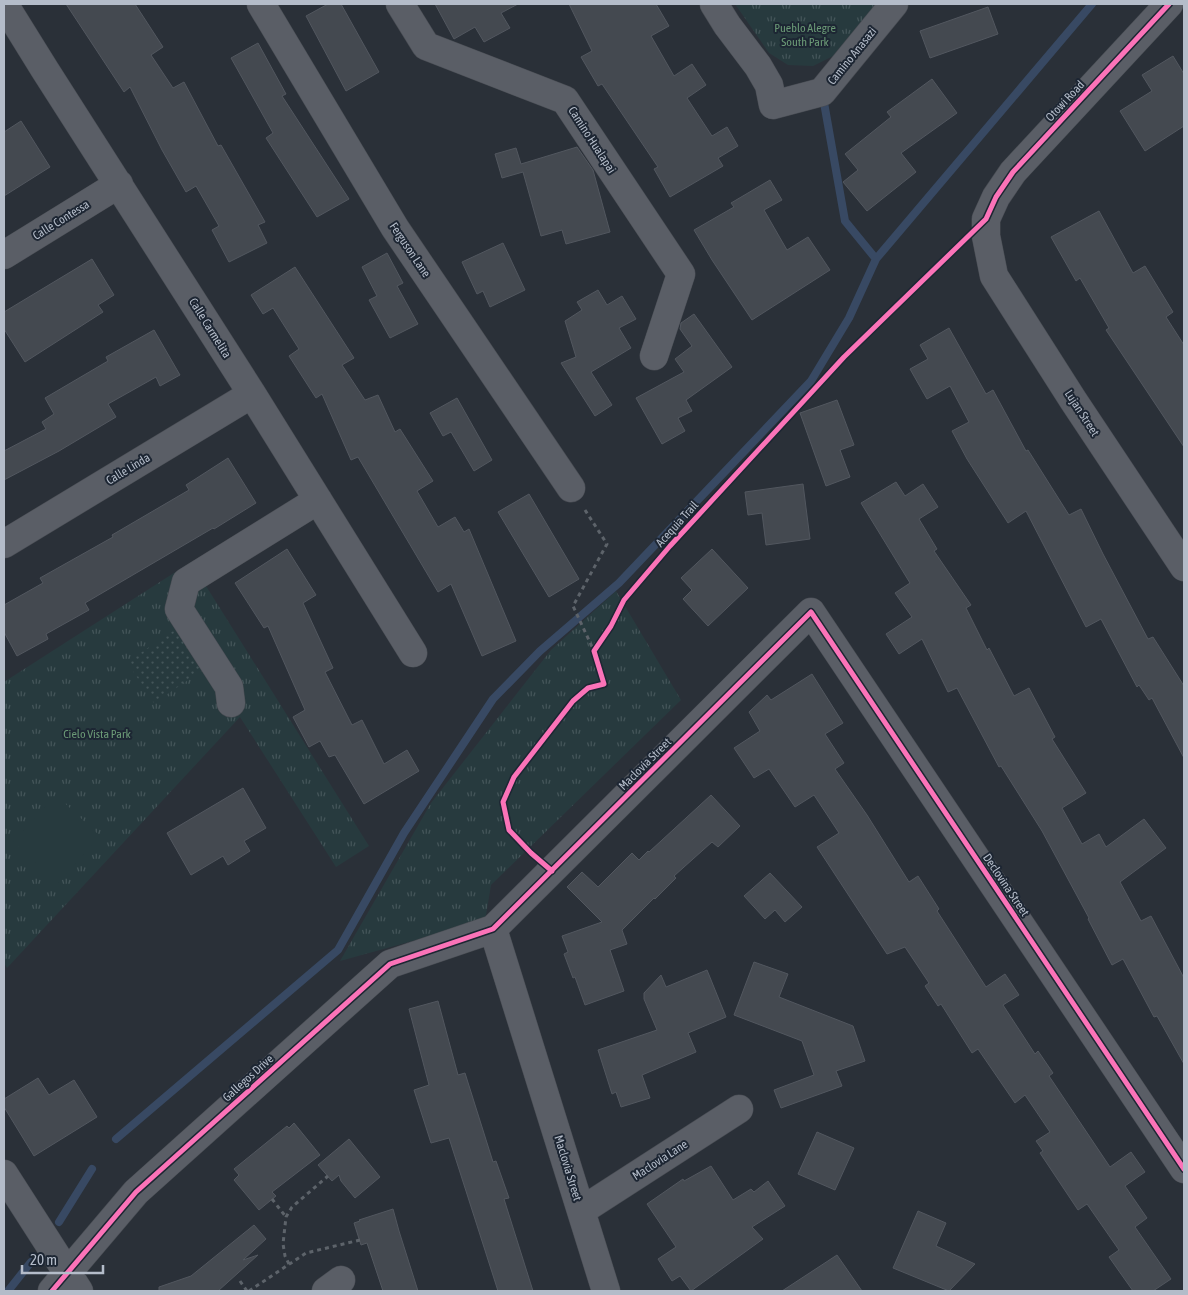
<svg xmlns="http://www.w3.org/2000/svg" width="1188" height="1295" font-family="'Asap Condensed',sans-serif">
<defs>
<pattern id="grass-tufts" width="24" height="20" patternUnits="userSpaceOnUse" patternTransform="scale(1.25)"><rect width="24" height="20" fill="#273a3e"/><path d="M3 7l-1-3M5 7V3M7 7l1-3M15 17l-1-3M17 17v-4M19 17l1-3" fill="none" stroke="#445559"/></pattern>
<pattern id="garden-dots" width="8" height="8" patternUnits="userSpaceOnUse" patternTransform="scale(1.25)"><rect width="8" height="8" fill="#273a3e"/><path d="M2 2h.1M6 6h.1" fill="none" stroke="#445559" stroke-width="1.8" stroke-linecap="round"/></pattern>
</defs>
<rect width="100%" height="100%" fill="#2a3038"/>
<path fill="url(#grass-tufts)" d="M735,4h141l-43,52 -20,10 -25,-1 -19,-12z
M191,562l178,284 -33,21 -96,-150 -233,251 -3,-5v-281z
M616,591l65,109 -190,185 -6,36 -145,40 91,-158 120,-153z"/>
<path fill="url(#garden-dots)" d="M176,629l27,41 -49,33 -27,-41z"/>
<path fill="#273a3e" d="M56,795l44,41 -42,47 -45,-41z"/>
<g fill="none" stroke-linecap="round" stroke-linejoin="round">
<path stroke="#384963" stroke-width="8" d="M823,97l22,124 31,38
M116,1139l222,-189 66,-117 89,-134 47,-48 79,-68 192,-202 38,-63 27,-59 216,-255
M59,1222l33,-53
M8,1291l23,-29"/>
</g>
<path fill="#444950" stroke="#52575f" d="M66,4h69l28,43 -12,8 22,33 11,-6 34,64 3,-1 44,77 -7,3 9,18 -38,19 -17,-32 7,-4 -23,-40 -10,6 -24,-42 -32,-63 -6,5z
M328,4h13l38,68 -33,19 -40,-75z
M435,4h83l-17,9 9,15 -26,14 -9,-15 -21,12z
M569,4h87l13,22 -18,10 23,40 18,-12 14,21 -19,13 25,38 15,-9 11,19 -20,12 5,8 -53,31 -16,-28 4,-2 -56,-83 -4,2 -17,-29 11,-6z
M988,7l10,27 -68,24 -10,-27z
M258,43l28,51 -4,2 67,103 -32,18 -51,-79 7,-5 -42,-75z
M1173,56l11,18v52l-39,25 -25,-40 32,-20 -10,-16z
M932,79l25,34 -56,40 15,19 -49,39 -24,-29 15,-12 -13,-16 46,-37 -4,-5z
M21,121l29,46 -46,29v-64z
M577,147l16,23 17,62 -44,12 -4,-14 -21,6 -18,-64 -21,6 -7,-24 21,-6 5,16z
M770,180l12,20 -18,10 23,40 21,-13 22,33 -78,50 -40,-60 -18,-30 40,-23 -3,-4z
M1099,211l34,62 12,-7 28,46 -7,5 18,28v102l-78,-117 3,-2 -29,-50 -4,3 -25,-44z
M503,243l22,47 -35,17 -7,-16 -6,3 -15,-32z
M387,253l16,30 -6,3 21,38 -28,14 -21,-38 8,-4 -15,-29z
M92,259l22,36 -16,10 5,7 -78,50 -21,-33v-17z
M295,267l59,91 -12,7 23,35 13,-5 17,37 5,-3 33,52 -16,10 21,36 17,-10 9,15 5,-3 47,112 -34,15 -31,-72 -13,8 -80,-135 -7,3 -29,-66 -6,4 -27,-42 10,-7 -26,-41 -10,6 -12,-19z
M598,290l9,15 15,-9 14,23 -17,9 12,20 -40,24 21,33 -17,11 -34,-53 15,-6 -11,-36 17,-11 -5,-8z
M694,314l38,53 -46,33 6,11 -14,7 7,13 -23,13 -26,-46 48,-26 -9,-13 17,-13 -12,-17 1,-6z
M949,328l37,66 7,-4 33,61 2,-1 41,65 12,-6 22,45 45,85 5,-2 31,49v72l-32,-60 -3,2 -10,-15 -2,2 -36,-68 -15,8 -60,-116 -18,12 -41,-64 -15,-28 17,-9 -19,-36 -23,13 -17,-30 18,-10 -8,-14z
M154,330l26,45 -20,11 -4,-9 -48,27 8,13 -57,34 -55,29v-29l42,-22 -4,-7 12,-8 -9,-16 63,-37 -2,-4z
M457,398l35,62 -18,11 -23,-39 -8,4 -13,-23z
M837,400l17,45 -14,5 10,27 -24,9 -26,-73z
M228,458l28,45 -42,26 -1,-1 -128,75 4,7 -43,24 2,5 -31,17 -13,-24v-27l39,-22 -3,-5 73,-41 -1,-2 77,-45 -3,-5z
M896,482l9,14 18,-12 15,23 -19,12 18,30 -3,2 37,54 -5,3 21,42 2,-2 25,48 15,-8 26,49 -3,2 34,54 -24,15 20,36 17,-10 7,13 38,-28 22,29 -46,34 21,39 10,-5 33,62v86l-27,-48 -3,1 -31,-58 -11,6 -24,-46 1,-1 -47,-87 -41,-65 -2,1 -42,-79 -9,4 -26,-53 -23,15 -13,-20 26,-17 -17,-24 15,-10 -49,-80z
M803,484l7,55 -44,6 -4,-32 -14,2 -3,-23z
M529,494l50,85 -30,18 -51,-85z
M287,549l29,46 -13,8 30,65 -8,4 27,53 10,-5 22,44 23,-14 12,21 -55,33 -29,-49 -6,2 -9,-16 -11,6 -16,-30 12,-7 -37,-84 -4,2 -29,-45z
M712,549l36,39 -40,38 -25,-27 9,-9 -11,-12z
M812,674l31,49 -18,11 19,29 -9,6 32,46 42,67 9,-6 21,33 -2,2 49,76 19,-13 14,21 -16,10 32,49 3,-3 15,22 -4,3 61,91 21,-15 14,20 -20,14 22,32 -12,9 36,52 -18,12h-20l-24,-34 10,-7 -32,-46 -9,6 -38,-57 3,-2 -7,-10 14,-9 -25,-37 -10,8 -37,-54 -6,4 -31,-49 -3,2 -13,-20 4,-3 -24,-36 -18,7 -70,-107 22,-14 -25,-38 -19,12 -26,-38 -15,9 -20,-30 26,-17 -11,-19 18,-17 4,5z
M243,788l23,40 -22,13 6,10 -22,14 -5,-9 -32,19 -24,-42z
M711,795l29,31 -22,21 -6,-5 -38,34 2,2 -21,21 -1,-1 -32,32 5,14 -17,6 14,41 -39,14 -10,-28 -2,1 -9,-24 4,-2 -6,-16 40,-14 -35,-35 15,-15 16,15 34,-34 7,7 9,-9 1,1z
M770,873l32,34 -17,15 -10,-12 -10,9 -21,-23z
M754,962l34,12 -9,23 74,29 12,35 -29,10 6,15 -61,22 -7,-18 40,-15 -12,-34 -68,-26z
M707,970l19,47 -38,16 8,19 -54,23 8,23 -29,9 -5,-15 -4,2 -14,-44 59,-20 -13,-31v-6l17,-18 5,12z
M438,1001l20,74 7,-2 28,89 3,-1 13,37 -5,1 29,92h-35l-49,-153 -18,5 -17,-53 15,-5 -20,-76z
M38,1078l11,17 25,-15 23,37 -63,39 -30,-49v-8z
M294,1123l26,32 -48,37 4,4 -17,14 -25,-30 5,-5 -5,-6 53,-43 2,2z
M817,1132l37,16 -19,42 -37,-16z
M349,1139l31,38 -25,21 -14,-17 -2,-6 -7,6 -14,-16z
M711,1166l22,34 18,-11 3,3 14,-11 17,25 -33,21 11,12 -72,52 -11,-15 -8,5 -14,-22 18,-12 -29,-43 36,-25 1,2z
M393,1209l6,22 19,60h-35l-16,-48 -6,2 -7,-22 6,-2 -1,-1z
M918,1211l28,12 -10,23 39,18 -26,27 -56,-23z
M254,1225l12,14 -23,21 15,-5 -40,36h-59v-4l32,-11z
M837,1255l25,36h-80z"/>
<g fill="none" stroke-linecap="round" stroke-linejoin="round">
<defs>
<path id="minor" d="M4,4l41,66 207,324 161,259
M261,4l134,224 176,260
M400,4l26,42 139,54 116,174 -27,82
M714,4l13,21 31,41 11,19 4,20 49,-13 72,-88
M1169,4l-156,168 -17,25 -10,22v17l8,40 79,124 111,167
M4,255l115,-71
M4,544l248,-150
M231,703l-2,-16 -50,-78 7,-27 132,-82
M493,929l113,362
M4,1174l75,117
M581,1211l158,-102
M52,1291l84,-99 254,-228 103,-35 318,-317 373,557
M326,1291l15,-11"/>
</defs>
<use href="#minor" stroke="#484c53" stroke-width="29"/>
<path stroke="#5d636a" stroke-width="3" stroke-dasharray="4 4" stroke-linecap="butt" d="M585,510l22,34 -34,62 21,45
M272,1199l14,18
M289,1264l-4,-8 -2,-12 3,-27 6,-10 36,-31
M240,1281l7,10
M249,1291l57,-38 54,-13"/>
<use href="#minor" stroke="#5a5e66" stroke-width="28"/>
<defs>
<path id="cycleway" d="M552,871l-21,-18 -22,-23 -6,-28 11,-25 59,-76 15,-13 16,-4 -10,-33 17,-25 13,-26 46,-54 174,-189 142,-138 10,-22 17,-25 156,-168
M52,1291l84,-99 254,-228 103,-35 318,-317 373,557"/>
</defs>
<use href="#cycleway" stroke="#1d2633" stroke-width="8"/>
<use href="#cycleway" stroke="#fb73b8" stroke-width="5"/>
</g>
<g text-anchor="middle" dominant-baseline="central" stroke-width="4" stroke-linejoin="round" paint-order="stroke">
<g font-size="12" fill="#6b9a76" stroke="#1d2633">
<text x="805" y="28">Pueblo Alegre<tspan x="805" dy="14">South Park</tspan></text>
<text x="97" y="734">Cielo Vista Park</text>
</g>
<g font-size="12" fill="#b4bcc9" stroke="#1d2633">
<text transform="translate(852 56) rotate(-51)">Camino Anasazi</text>
<text transform="translate(1065 101) rotate(-47)">Otowi Road</text>
<text transform="translate(592 140) rotate(57)">Camino Hualapai</text>
<text transform="translate(61 220) rotate(-32)">Calle Contessa</text>
<text transform="translate(410 250) rotate(56)">Ferguson Lane</text>
<text transform="translate(210 328) rotate(58)">Calle Carmelita</text>
<text transform="translate(1082 413) rotate(57)">Lujan Street</text>
<text transform="translate(128 469) rotate(-31)">Calle Linda</text>
<text transform="translate(677 524) rotate(-48)">Acequia Trail</text>
<text transform="translate(645 764) rotate(-45)">Maclovia Street</text>
<text transform="translate(1006 885) rotate(56)">Declovina Street</text>
<text transform="translate(248 1078) rotate(-42)">Gallegos Drive</text>
<text transform="translate(660 1160) rotate(-33)">Maclovia Lane</text>
<text transform="translate(568 1168) rotate(73)">Maclovia Street</text>
</g>
</g>
<rect width="1188" height="1295" fill="none" stroke="#b4bcc9" stroke-width="10"/>
<path d="M22 1265v8h81v-8" fill="none" stroke="#b4bcc9" stroke-width="2.5"/>
<text x="30" y="1265" font-size="15" fill="#b4bcc9" stroke="#1d2633" stroke-width="4" paint-order="stroke">20 m</text>
</svg>
